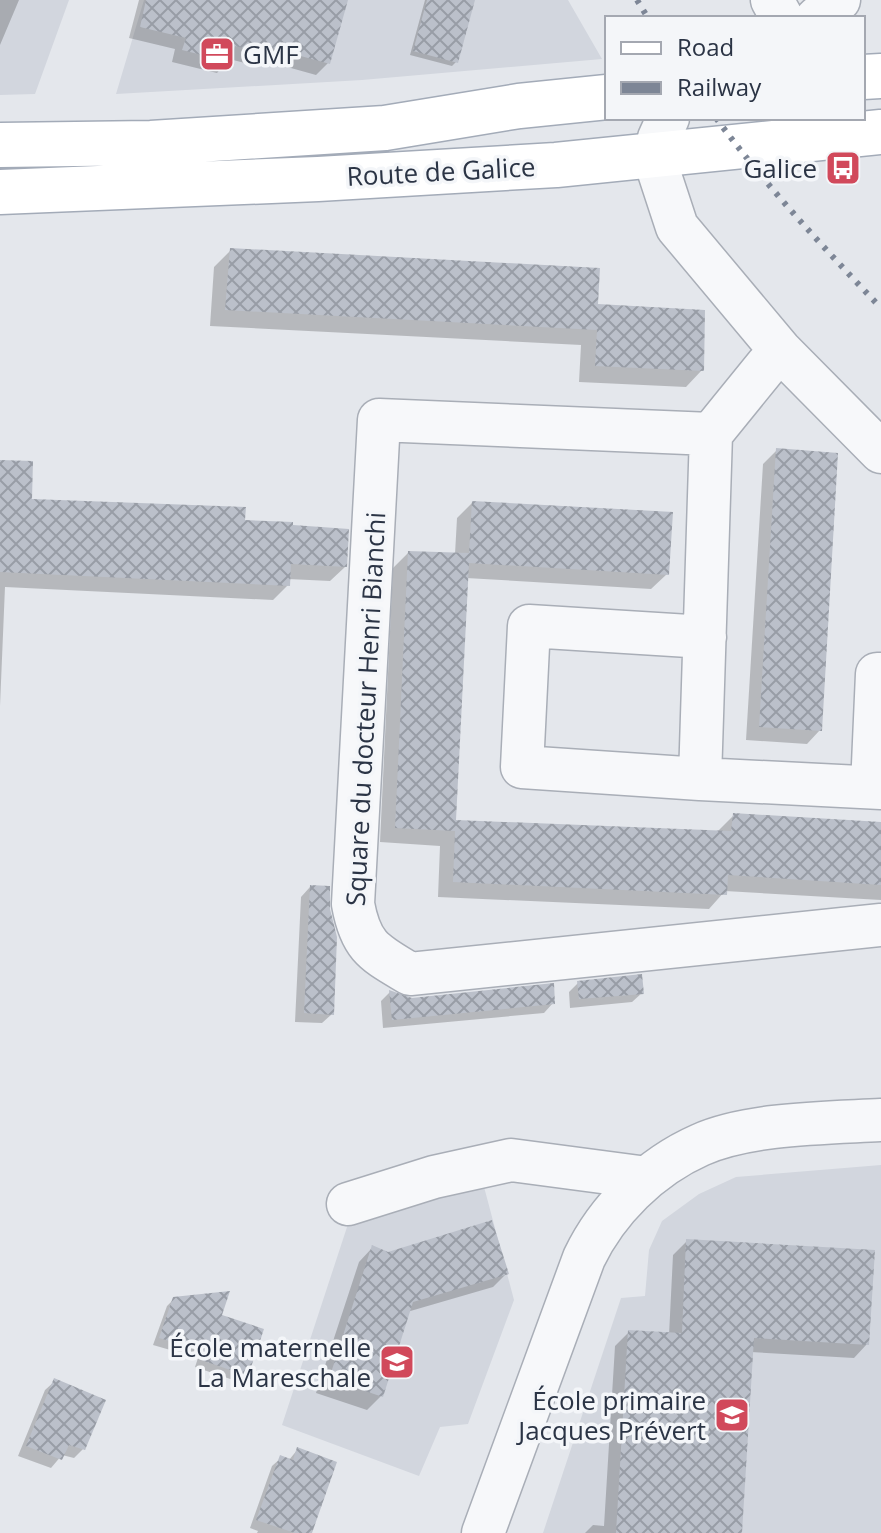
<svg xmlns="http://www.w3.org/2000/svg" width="881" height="1533" font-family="'Open Sans',sans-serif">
<defs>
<pattern id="building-cross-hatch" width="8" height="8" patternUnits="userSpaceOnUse" patternTransform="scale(2)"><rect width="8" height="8" fill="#bbc0ca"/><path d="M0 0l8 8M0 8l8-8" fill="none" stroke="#989da6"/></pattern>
</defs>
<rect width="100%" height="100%" fill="#e4e7ec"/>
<path fill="#d2d6de" d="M0,0h69l-34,94 -35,1z
M144,0h424l34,59 -240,21 -246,14z
M881,1165v368h-338l78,-235 24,-2 4,-46 13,-29 37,-27 37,-17z
M483,1183l31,117 -46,124 -28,3 -21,49 -137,-51 67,-204z"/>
<path fill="#0003" d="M0,0h19l-19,45z
M139,0h207l-18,63 -12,12 -61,-17 -6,6 -20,-5 -12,14 -45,-11 3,-13 -46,-11z
M425,0h48l-17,62 -4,4 -42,-11z
M231,250l365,56 106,64 -16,17 -107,-5 2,-37 -371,-19 4,-59z
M777,450l43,280 -13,14 -61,-4 17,-276z
M0,462l30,39 213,21 102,45 -15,14 -42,-2v6l-15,15 -268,-13 -5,119z
M472,503l195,71 -16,15 -185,-11 -12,243 263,11 17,-17 147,9v76l-156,-9 -16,18 -271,-12 2,-51 -60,-4 13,-274 15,-15 47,1 2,-36z
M310,887l22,127 -10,9 -27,-1 6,-125z
M578,983l64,10 -10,9 -62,6 -1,-16z
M390,992l22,8 141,3 -9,10 -161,15 -2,-27z
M687,1241l180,103 -13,14 -103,-6 -11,181h-155l8,-8 11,1 11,-180 14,-14 40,3 4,-80z
M372,1248l16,6 119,19 -14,14 -86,25 -26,84 -14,14 -51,-17 43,-131z
M174,1299l45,17 27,59 -7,7 -44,-15 3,-9 -45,-13 14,-39z
M55,1381l28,68 -9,9 -12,-3 -11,13 -33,-12 27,-66z
M298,1449l10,84h-51l1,-2 -8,-3 22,-62 9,-8 8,2z"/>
<path fill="url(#building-cross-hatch)" d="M146,0h202l-18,64 -66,-18 -1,7 -28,-7 -5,16 -48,-12 4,-12 -46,-11z
M427,0h48l-17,63 -45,-12z
M230,248l370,20 -2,36 107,6 -1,61 -109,-5 2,-36 -372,-20z
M776,448l62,5 -16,278 -63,-4z
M0,460l33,1 -1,38 214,8 -1,13 48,2v3l56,4 -2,38 -56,-3 -1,22 -290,-14z
M472,501l201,11 -4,63 -200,-12 -13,257 275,11 2,-18 148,9v63l-153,-10 -1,20 -274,-13 2,-51 -60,-3 13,-277 61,2z
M310,885l20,1v23l7,28 -3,78 -30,-2z
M642,974l2,20 -65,5 -2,-18z
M554,983l1,21 -163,16 -3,-30 23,8z
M492,1220l17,54 -96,28 -30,95 -54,-18 43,-134 16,7z
M686,1239l189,11 -6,95 -115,-7 -12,195h-126l12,-203 54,3z
M230,1291l-8,24 42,14 -16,47 -47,-16 3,-9 -45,-13 14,-41z
M54,1378l52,22 -21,50 -16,-5 -7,15 -36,-14z
M297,1447l40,15 -25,71h-17l-39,-13 24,-65 13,5z"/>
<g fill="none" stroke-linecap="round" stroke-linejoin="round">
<defs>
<path id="street" d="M772,0l10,18
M817,18l22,-18
M668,118l-9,20 -5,19 23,70 103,123 101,102
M767,365l-56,69 -11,345 181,9
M711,434l-332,-14 -26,484c8,44 22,49 57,70l471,-49
M700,779l-178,-12 7,-141 176,11
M872,787l5,-113h4
M348,1204l86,-27 77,-17 136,18
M483,1533l101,-275c23,-48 66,-91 116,-113 49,-22 127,-22 181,-25"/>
<path id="primary" d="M863,77l18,-1
M0,145l151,-2 234,-15 134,-22 88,-9
M0,192l318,-13 238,-14 325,-33"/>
</defs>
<use href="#street" stroke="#a9aeb7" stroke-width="45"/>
<use href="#primary" stroke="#a3abb8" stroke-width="47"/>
<use href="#street" stroke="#f7f8fa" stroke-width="42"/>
<use href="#primary" stroke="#fff" stroke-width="44"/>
<path stroke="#7d8696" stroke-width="6" stroke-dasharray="4 8" stroke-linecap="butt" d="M637,0l11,18
M716,118c50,68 107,129 165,190"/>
</g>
<defs>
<symbol id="office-square" viewBox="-11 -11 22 22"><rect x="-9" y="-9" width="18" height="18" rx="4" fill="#d1495b" stroke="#f4f6f9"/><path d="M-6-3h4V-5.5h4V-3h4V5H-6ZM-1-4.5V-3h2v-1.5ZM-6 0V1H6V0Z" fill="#fff"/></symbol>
<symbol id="bus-square" viewBox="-11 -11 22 22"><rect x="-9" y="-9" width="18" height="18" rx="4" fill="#d1495b" stroke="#f4f6f9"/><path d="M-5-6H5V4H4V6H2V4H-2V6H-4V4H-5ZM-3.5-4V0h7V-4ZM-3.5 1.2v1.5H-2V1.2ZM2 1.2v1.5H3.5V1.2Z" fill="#fff"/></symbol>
<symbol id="school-square" viewBox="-11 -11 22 22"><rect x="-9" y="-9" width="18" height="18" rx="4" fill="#d1495b" stroke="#f4f6f9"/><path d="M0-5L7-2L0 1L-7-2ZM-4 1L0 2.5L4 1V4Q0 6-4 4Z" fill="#fff"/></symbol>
</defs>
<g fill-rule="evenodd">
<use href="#office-square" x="197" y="34" width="40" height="40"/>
<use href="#bus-square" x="823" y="148" width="40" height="40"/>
<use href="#school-square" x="377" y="1342" width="40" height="40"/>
<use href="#school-square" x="712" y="1395" width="40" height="40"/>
</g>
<g text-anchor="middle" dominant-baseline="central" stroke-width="7" stroke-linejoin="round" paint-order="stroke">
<g font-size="26" fill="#2b3445" stroke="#f4f6f9" text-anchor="end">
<text x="243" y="54" text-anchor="start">GMF</text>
<text x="817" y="168">Galice</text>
<text x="371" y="1347">École maternelle<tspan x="371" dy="30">La Mareschale</tspan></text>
<text x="706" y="1400">École primaire<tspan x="706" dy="30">Jacques Prévert</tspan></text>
</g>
<g font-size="26" fill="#2b3445" stroke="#f4f6f9">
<text transform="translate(441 171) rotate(-3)">Route de Galice</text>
<text transform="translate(365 709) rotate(-87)">Square du docteur Henri Bianchi</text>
</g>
</g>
<rect x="605" y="16" width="260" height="104" fill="#f4f6f9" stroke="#a4a8b1" stroke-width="2"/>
<rect x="621" y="42" width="40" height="12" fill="#ffffff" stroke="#a4a8b1" stroke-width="2"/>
<text x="677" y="56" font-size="24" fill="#2b3445">Road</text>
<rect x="621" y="82" width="40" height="12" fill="#7d8696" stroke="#a4a8b1" stroke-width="2"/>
<text x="677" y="96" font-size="24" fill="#2b3445">Railway</text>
</svg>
